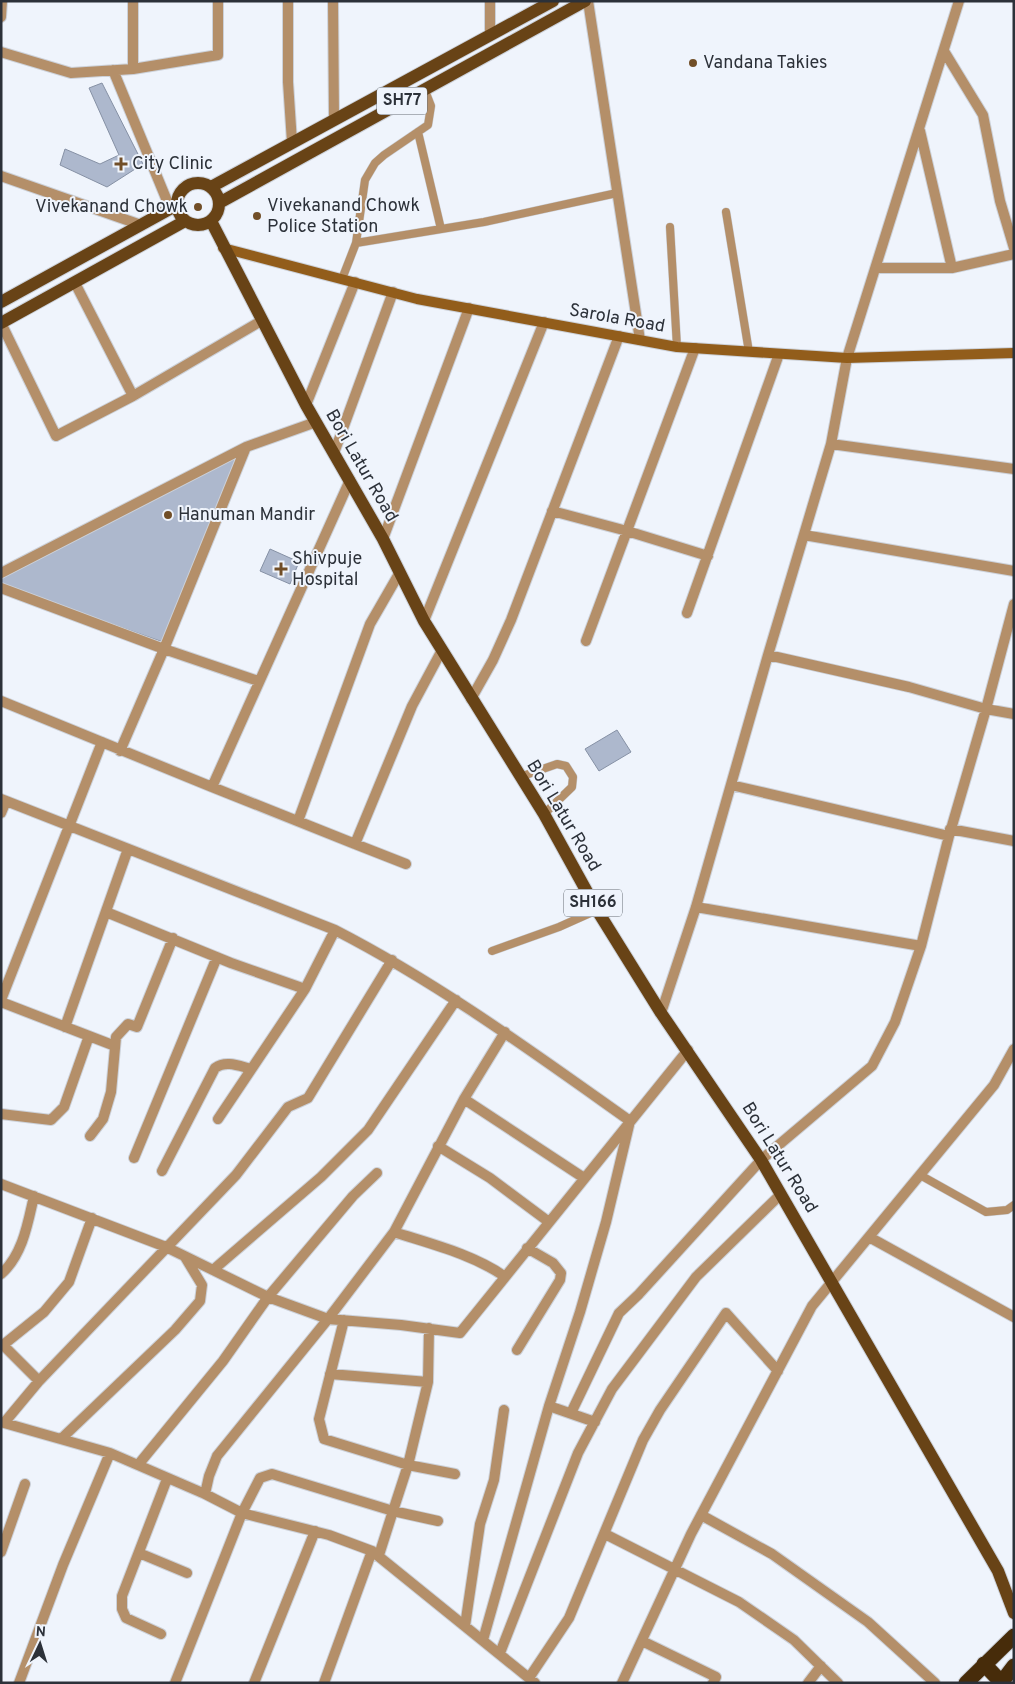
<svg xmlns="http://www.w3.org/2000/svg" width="1015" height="1684" font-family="Overpass,sans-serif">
<rect width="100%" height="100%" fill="#eff4fc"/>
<path fill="#adb8cd" stroke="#8691a5" d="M102,83l41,81 -36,23 -47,-22 5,-16 35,15 19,-9 -30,-67z
M240,454l-77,188 -162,-57v-10z
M270,549l29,13 -9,22 -30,-13z
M617,730l14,22 -32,19 -14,-22z"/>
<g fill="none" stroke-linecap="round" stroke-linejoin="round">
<defs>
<path id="lane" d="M418,132l23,97
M726,212l23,140
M670,227l7,120
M356,243l128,-21 133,-29
M342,279l14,-36 9,-63 10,-17 9,-8 44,-30 3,-19 -7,-18
M520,777l37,-13 9,2 7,11 -1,10 -28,27
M492,951l67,-24 38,-17
M920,1175l66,37 21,-2 7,-5"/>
<path id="street" d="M133,1v68l85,-14v-54
M288,1v81l4,60
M333,1l1,118
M588,1l52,339
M1,17l1,-16
M490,35v-34
M944,51l39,64 17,86 14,47
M1,52l70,21 62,-4
M113,70l57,138
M920,131l32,137
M1,176l140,49
M877,268h75l62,-14
M75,283l58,113 128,-75
M1,323l55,113 77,-40
M306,405l49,-123
M831,444l183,25
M334,453l59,-161
M552,511l75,20 81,25
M804,535l210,36
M383,539l86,-231
M1,573l245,-126 70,-25
M1,588l163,61 82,-202
M687,613l92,-259
M424,621l120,-299
M586,641l109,-293
M768,655l141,32 77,22 28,5
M471,699l22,-39 18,-40 108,-284
M1,701l211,86 138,-307
M120,751l44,-102 94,32
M731,785l218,51
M212,787l143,57 57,-138 30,-56
M1,799l334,131c105,54 199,123 295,191l-24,101 -26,90 -31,94 -66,234
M1,813l5,-12
M298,821l72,-197 30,-52
M950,829l64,12
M355,844l51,20
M696,907l225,39
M106,912l125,51 74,26
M1,1000l101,-258
M1,1002l114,44
M661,1013l35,-106 72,-252 63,-211 16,-86 112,-357
M65,1027l63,-178
M464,1099l120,79
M1,1114l50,6 13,-13 25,-71
M218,1119l87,-130 30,-59
M90,1136l13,-17 8,-27 5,-55 12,-13 9,3 36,-89
M438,1146l52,32 59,44
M134,1158l83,-201
M162,1171l53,-103c11,-8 24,-2 36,1
M1,1184l165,63 102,50 60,22 73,6 59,8 228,-283
M92,1218l-23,64 -25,30 -41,33 36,36 197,-206 52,-68 20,-9 84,-138
M394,1232c37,12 78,22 110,44
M869,1237l145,80
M213,1270l108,-93 47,-47 88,-130
M1,1274c22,-19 27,-52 33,-78
M344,1320l-25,99 5,20 84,26 47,9
M517,1350l43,-70 1,-7 -8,-10 -26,-15
M330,1374l98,8
M549,1406l46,16
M571,1413l48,-100 20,-19 122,-134 111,-94 23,-44 26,-76 28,-110 37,-127 28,-105
M1,1422l109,31 95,41 37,19 87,22 43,16 163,132
M4,1423l35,-42
M61,1439l114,-109 25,-29 2,-16 -17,-28
M138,1465l85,-104 45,-64 85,-101 24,-23
M205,1494l4,-18 8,-20 111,-137 66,-87 70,-133 41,-67
M701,1515l71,39 96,68 67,61
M605,1534l134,68 55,38 44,43
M1,1552l24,-68
M139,1553l48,20
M379,1555l14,-44 45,10
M465,1626l15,-102 14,-44 10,-70
M161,1634l-35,-16 -4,-9v-13l45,-117
M642,1641l74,36 -3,6
M500,1653l78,-200 34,-64 84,-112 85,-83
M529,1678l40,-60 74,-178 17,-30 66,-97 52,58
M19,1683l44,-118 47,-112
M175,1683l67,-170 18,-35 12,-4 121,37 15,-46 20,-83 1,-54
M254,1683l61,-152
M324,1683l48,-132
M622,1683l69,-149 121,-228 182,-221 20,-36
M808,1683l13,-17"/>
<path id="secondary" d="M223,248l194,51 260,48 170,11 167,-5"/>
<path id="primary" d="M177 204a21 21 0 1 1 42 0a21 21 0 1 1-42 0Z
M211,187l342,-186
M219,203l366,-202
M211,221l95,184 77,134 41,82 120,193 53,96 64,103 100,147 237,411 16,42
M1,302l176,-97
M1,323l184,-102"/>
<path id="highway" d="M984,1664l17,18
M966,1683l48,-47
M1001,1683l13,-17"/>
</defs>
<use href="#lane" stroke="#ccd1d9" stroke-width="9"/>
<use href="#street" stroke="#ccd1d9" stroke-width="12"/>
<use href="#secondary" stroke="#ccd1d9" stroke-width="12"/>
<use href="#primary" stroke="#ccd1d9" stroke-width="14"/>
<use href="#highway" stroke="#ccd1d9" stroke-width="17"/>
<use href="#lane" stroke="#b48f69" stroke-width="8"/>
<use href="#street" stroke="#b48f69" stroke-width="10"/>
<use href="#secondary" stroke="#925d1b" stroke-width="10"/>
<use href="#primary" stroke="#684316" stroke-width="12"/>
<use href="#highway" stroke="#472c0a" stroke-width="15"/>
</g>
<g fill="#714e27" stroke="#eff4fc" stroke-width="2">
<circle cx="693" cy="63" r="5"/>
<path d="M118.5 156.5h5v5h5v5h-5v5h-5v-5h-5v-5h5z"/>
<circle cx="198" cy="207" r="5"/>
<circle cx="257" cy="216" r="5"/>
<circle cx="168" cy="515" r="5"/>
<path d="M278.5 561.5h5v5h5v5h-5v5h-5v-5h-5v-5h5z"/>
</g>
<g text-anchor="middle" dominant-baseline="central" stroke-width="4" stroke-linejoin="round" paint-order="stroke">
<g fill="#eff4fc" stroke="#666c74" stroke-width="1">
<rect x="377" y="87.5" width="50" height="27" rx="4"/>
<rect x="564" y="889.5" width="58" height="27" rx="4"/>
</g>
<g font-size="16" font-weight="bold" fill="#2c3139">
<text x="402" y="101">SH77</text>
<text x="593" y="903">SH166</text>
</g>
<g font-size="18" fill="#2c3139" stroke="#eff4fc" text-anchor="start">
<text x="703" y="63">Vandana Takies</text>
<text x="132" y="164">City Clinic</text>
<text x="267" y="206">Vivekanand Chowk<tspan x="267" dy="21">Police Station</tspan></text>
<text x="188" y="207" text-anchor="end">Vivekanand Chowk</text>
<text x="178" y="515">Hanuman Mandir</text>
<text x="292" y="559">Shivpuje<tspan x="292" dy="21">Hospital</tspan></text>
</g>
<g font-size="18" fill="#2c3139" stroke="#eff4fc">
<text transform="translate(617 319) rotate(10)">Sarola Road</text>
<text transform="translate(361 466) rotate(60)">Bori Latur Road</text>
<text transform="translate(563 816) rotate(59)">Bori Latur Road</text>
<text transform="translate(779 1158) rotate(58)">Bori Latur Road</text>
</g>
</g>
<rect width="1015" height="1684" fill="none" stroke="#2c3139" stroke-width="5"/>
<g transform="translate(40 1644) rotate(4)" stroke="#eff4fc" stroke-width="4" paint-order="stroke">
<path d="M0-4L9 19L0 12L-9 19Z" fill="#2c3139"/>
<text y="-8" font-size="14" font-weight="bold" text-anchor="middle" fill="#2c3139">N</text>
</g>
</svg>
